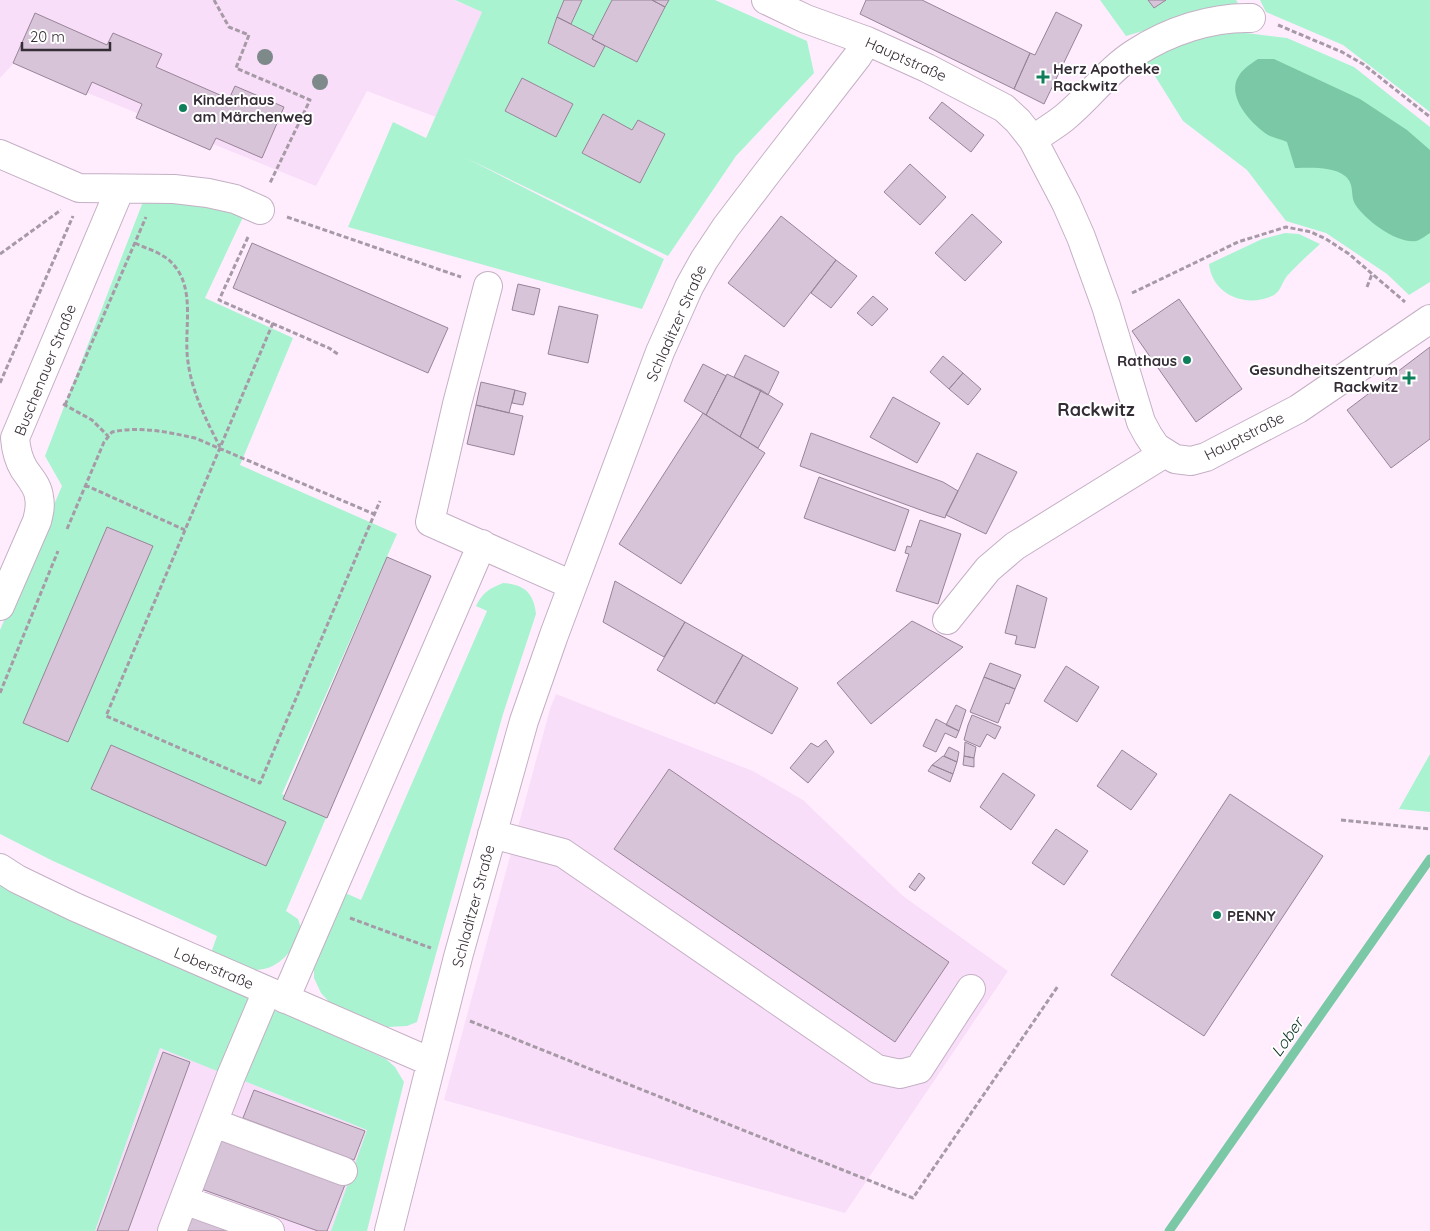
<svg xmlns="http://www.w3.org/2000/svg" width="1430" height="1231" font-family="Quicksand,sans-serif">
<rect width="100%" height="100%" fill="#ffedfe"/>
<path fill="#f9def9" d="M0,0h454l28,12 -46,105 -69,-26 -51,95 -302,-123 -14,15z
M556,694l197,77 50,29 100,96 105,75 -163,242 -401,-113 106,-391z
M160,1048l207,82 -36,101h-236z"/>
<path fill="#a9f3d1" d="M455,0h260l92,41 7,32 -78,83 -68,100 -202,-98 198,101 -22,50 -294,-82 45,-105 33,16 56,-126z
M1100,0h136l2,3 -112,33z
M1260,0h170v112l-87,-67 -77,-33z
M1230,31l57,7 67,29 76,60v155l-21,13 -22,-21 -61,-41 -40,-12 -39,-51 -64,-49 -38,-61 35,-22z
M144,199h39l62,14 -40,85 88,40 -53,127 157,69 -115,260 44,24 -40,93 12,8 4,12c-9,20 -26,43 -52,38 -12,-2 -28,-11 -39,-16l6,-17 -166,-76 -51,-26v-204l62,-144 -17,-30z
M1285,233l14,1 21,10c-11,10 -23,21 -33,32 -5,6 -6,15 -13,19 -27,14 -62,0 -65,-31l53,-25z
M503,583c21,1 31,10 33,31l-33,100 -86,308 -10,4 -19,1 -57,-23 -10,-11 -7,-15v-17l27,-70 20,9 126,-289 -11,-5c6,-13 14,-18 27,-23z
M1430,754v58l-31,-3z
M0,883l42,22 205,92 3,10 -28,66 -62,-25 -65,183h-95z
M277,1010l109,49 9,8 9,15 -37,149h-36l36,-101 -128,-51 27,-65z"/>
<path fill="#7ac8a5" d="M1258,59h16l86,40 47,31 23,20v83c-4,2 -9,7 -14,8 -19,3 -51,-21 -61,-37 -5,-9 0,-20 -10,-28 -13,-10 -35,-8 -50,-8l-8,-26c-6,-3 -13,-4 -19,-7 -17,-11 -44,-40 -28,-61 4,-6 12,-11 18,-15z"/>
<g fill="none" stroke-linecap="round" stroke-linejoin="round">
<path stroke="#7ac8a5" stroke-width="9" d="M1169,1231l261,-372"/>
</g>
<path fill="#d8c4d8" stroke="#988498" d="M564,0h18l-11,24 -14,-7z
M612,0h40l13,7 -28,55 -45,-23z
M652,0h17l-4,7z
M866,0h56l108,53 -16,36 -154,-75z
M1148,0h18l-12,8z
M1056,12l26,13 -38,79 -30,-15 16,-36 5,2z
M35,13l72,32 6,-12 49,21 -6,13 73,32 6,-13 49,21 -22,51 -46,-20 -6,12 -74,-32 6,-14 -50,-22 -6,13 -73,-32z
M557,17l37,19 -2,3 13,7 -11,21 -46,-24z
M522,78l51,26 -17,33 -51,-26z
M942,102l42,33 -13,17 -42,-34z
M603,114l29,16 6,-10 27,14 -25,49 -58,-30z
M910,164l36,33 -26,28 -36,-33z
M972,214l30,28 -37,39 -30,-28z
M781,216l55,44 -52,67 -56,-44z
M252,243l196,85 -20,45 -195,-85z
M836,260l21,16 -26,32 -20,-15z
M518,284l22,5 -6,26 -22,-5z
M873,296l15,13 -16,17 -15,-13z
M1179,299l63,90 -46,33 -64,-91z
M559,306l39,9 -10,48 -40,-9z
M1430,347v92l-39,29 -44,-58z
M745,355l34,17 -11,23 -34,-18z
M943,356l20,17 -14,16 -19,-17z
M703,364l23,12 -20,39 -22,-14z
M963,373l18,16 -13,16 -19,-16z
M727,374l34,16 -21,47 -34,-22z
M481,382l34,8 -6,23 -33,-8z
M515,390l11,3 -3,12 -11,-2z
M761,390l22,14 -25,44 -18,-11z
M893,397l47,26 -23,40 -47,-26z
M476,405l47,11 -9,39 -47,-11z
M703,413l62,40 -84,131 -62,-40z
M811,433l132,49 15,9 -12,24 -1,3 -16,-5 -129,-47z
M977,453l40,19 -31,62 -40,-19z
M819,477l90,33 -14,41 -91,-33z
M920,520l41,14 -23,70 -42,-13 13,-37 -4,-1 2,-7 4,1z
M107,527l46,19 -85,196 -45,-19z
M387,557l44,19 -104,242 -44,-19z
M615,581l70,41 -21,35 -61,-35z
M1017,585l30,13 -12,50 -20,-4 2,-8 -12,-3z
M912,621l51,26 -92,77 -34,-41z
M685,622l58,33 -28,49 -58,-34z
M743,655l55,33 -26,46 -56,-32z
M990,663l31,12 -6,14 -31,-12z
M1066,666l33,21 -22,35 -33,-21z
M984,677l31,12 -6,15 -3,-1 -8,20 -28,-11z
M956,705l10,5 -7,21 -13,-6z
M972,715l29,12 -6,12 -8,-5 -7,13 -16,-7 4,-15z
M936,719l23,12 -3,7 -11,-5 -9,19 -13,-6z
M826,740l8,12 -26,31 -18,-15 21,-25 7,4z
M965,742l11,5 -2,11 -10,-2z
M111,745l175,77 -20,44 -175,-77z
M949,747l10,5 -2,10 -13,-6z
M1122,750l35,24 -26,36 -34,-24z
M943,756l14,6 -4,12 -21,-9z
M964,756l10,2v9l-11,-2z
M932,765l21,9 -3,8 -22,-11z
M669,769l280,193 -54,80 -281,-193z
M1003,773l32,22 -24,35 -31,-23z
M1230,794l93,62 -119,180 -93,-61z
M1056,829l32,22 -24,34 -32,-22z
M919,873l6,5 -10,13 -6,-4z
M163,1052l27,10 -62,169h-31z
M254,1090l111,41 -11,29 -111,-42z
M212,1134l134,48 -19,49h-9l-125,-45z
M185,1209l58,22h-67z"/>
<g fill="none" stroke-linecap="round" stroke-linejoin="round">
<defs>
<path id="minor" d="M766,0l40,19 61,22 60,27 77,40 14,13 15,19 33,63 15,34 25,69 35,116 7,13 8,12 19,12 16,2 15,-4 92,-48 132,-90
M1033,140c10,-8 21,-14 31,-22 25,-20 44,-48 71,-65 34,-22 76,-36 116,-35
M0,154l79,34 95,1 34,4 27,6 25,11
M488,286l-31,118 -27,118 142,63
M0,606l37,-85c2,-8 4,-15 2,-24 -1,-11 -9,-19 -15,-28 -6,-10 -8,-19 -9,-31l105,-249
M947,620l41,-51 27,-23 150,-93
M492,834l71,19 314,216 23,5 19,-5 52,-80
M0,868l17,11 58,28 356,155
M285,999l197,-455
M214,1123l129,48
M184,1200l86,31
M172,1231l59,-155 36,-85
M389,1231l69,-274 66,-236 30,-86 106,-283 29,-65 15,-27 22,-33 41,-54 90,-116 10,-16"/>
</defs>
<use href="#minor" stroke="#c4b0c4" stroke-width="30"/>
<path stroke="#a79aa7" stroke-width="3" stroke-dasharray="5 2.5" stroke-linecap="butt" d="M214,0l15,27 20,8 -13,33 74,32 -40,83
M1278,25l64,27 21,12 67,53
M287,217l174,60
M248,237l-29,63 110,48 10,7
M135,243c12,6 28,10 37,20 25,26 11,67 16,99 4,30 18,58 32,85
M0,254l61,-44
M1367,287l5,-13
M1132,293l106,-51 48,-15 25,5 15,7 23,15 56,48
M273,323l-167,393 154,67 120,-282
M0,383l73,-167
M63,404l29,16 16,16
M65,405l81,-188
M85,485l100,45
M67,529l37,-87 8,-10c29,-6 55,0 83,6l179,76
M0,693l58,-142
M1341,820l89,9
M350,918l81,30
M470,1021l443,177 145,-212"/>
<use href="#minor" stroke="#fff" stroke-width="28"/>
</g>
<g fill="#7e8989">
<circle cx="265" cy="57" r="8"/>
<circle cx="320" cy="82" r="8"/>
</g>
<g fill="#0f7e5a" stroke="#fff" stroke-width="2">
<path d="M1040.5 69.5h5v5h5v5h-5v5h-5v-5h-5v-5h5z"/>
<circle cx="183" cy="108" r="5"/>
<circle cx="1187" cy="360" r="5"/>
<path d="M1406.5 370.5h5v5h5v5h-5v5h-5v-5h-5v-5h5z"/>
<circle cx="1217" cy="915" r="5"/>
</g>
<g text-anchor="middle" dominant-baseline="central" stroke-width="4" stroke-linejoin="round" paint-order="stroke">
<g font-size="15" fill="#352d35" stroke="#fff">
<text transform="translate(906 59) rotate(24)">Hauptstraße</text>
<text transform="translate(676 323) rotate(-66)">Schladitzer Straße</text>
<text transform="translate(45 370) rotate(-68)">Buschenauer Straße</text>
<text transform="translate(1244 436) rotate(-27)">Hauptstraße</text>
<text transform="translate(473 906) rotate(-75)">Schladitzer Straße</text>
<text transform="translate(214 968) rotate(23)">Loberstraße</text>
</g>
<g font-size="15" font-weight="bold" fill="#352d35" stroke="#fff" text-anchor="start">
<text x="1053" y="68">Herz Apotheke<tspan x="1053" dy="17">Rackwitz</tspan></text>
<text x="193" y="99">Kinderhaus<tspan x="193" dy="17">am Märchenweg</tspan></text>
<text x="1177" y="360" text-anchor="end">Rathaus</text>
<text x="1398" y="369" text-anchor="end">Gesundheitszentrum<tspan x="1398" dy="17">Rackwitz</tspan></text>
<text x="1227" y="915">PENNY</text>
</g>
<g font-size="16" font-style="italic" fill="#0d3123" stroke="#fff">
<text transform="translate(1287 1037) rotate(-55)">Lober</text>
</g>
<g font-size="18" font-weight="bold" fill="#352d35" stroke="#fff">
<text x="1096" y="409">Rackwitz</text>
</g>
</g>
<path d="M22 42v8h88v-8" fill="none" stroke="#352d35" stroke-width="2.5"/>
<text x="30" y="42" font-size="15" fill="#352d35" stroke="#ffffff" stroke-width="4" paint-order="stroke">20 m</text>
</svg>
